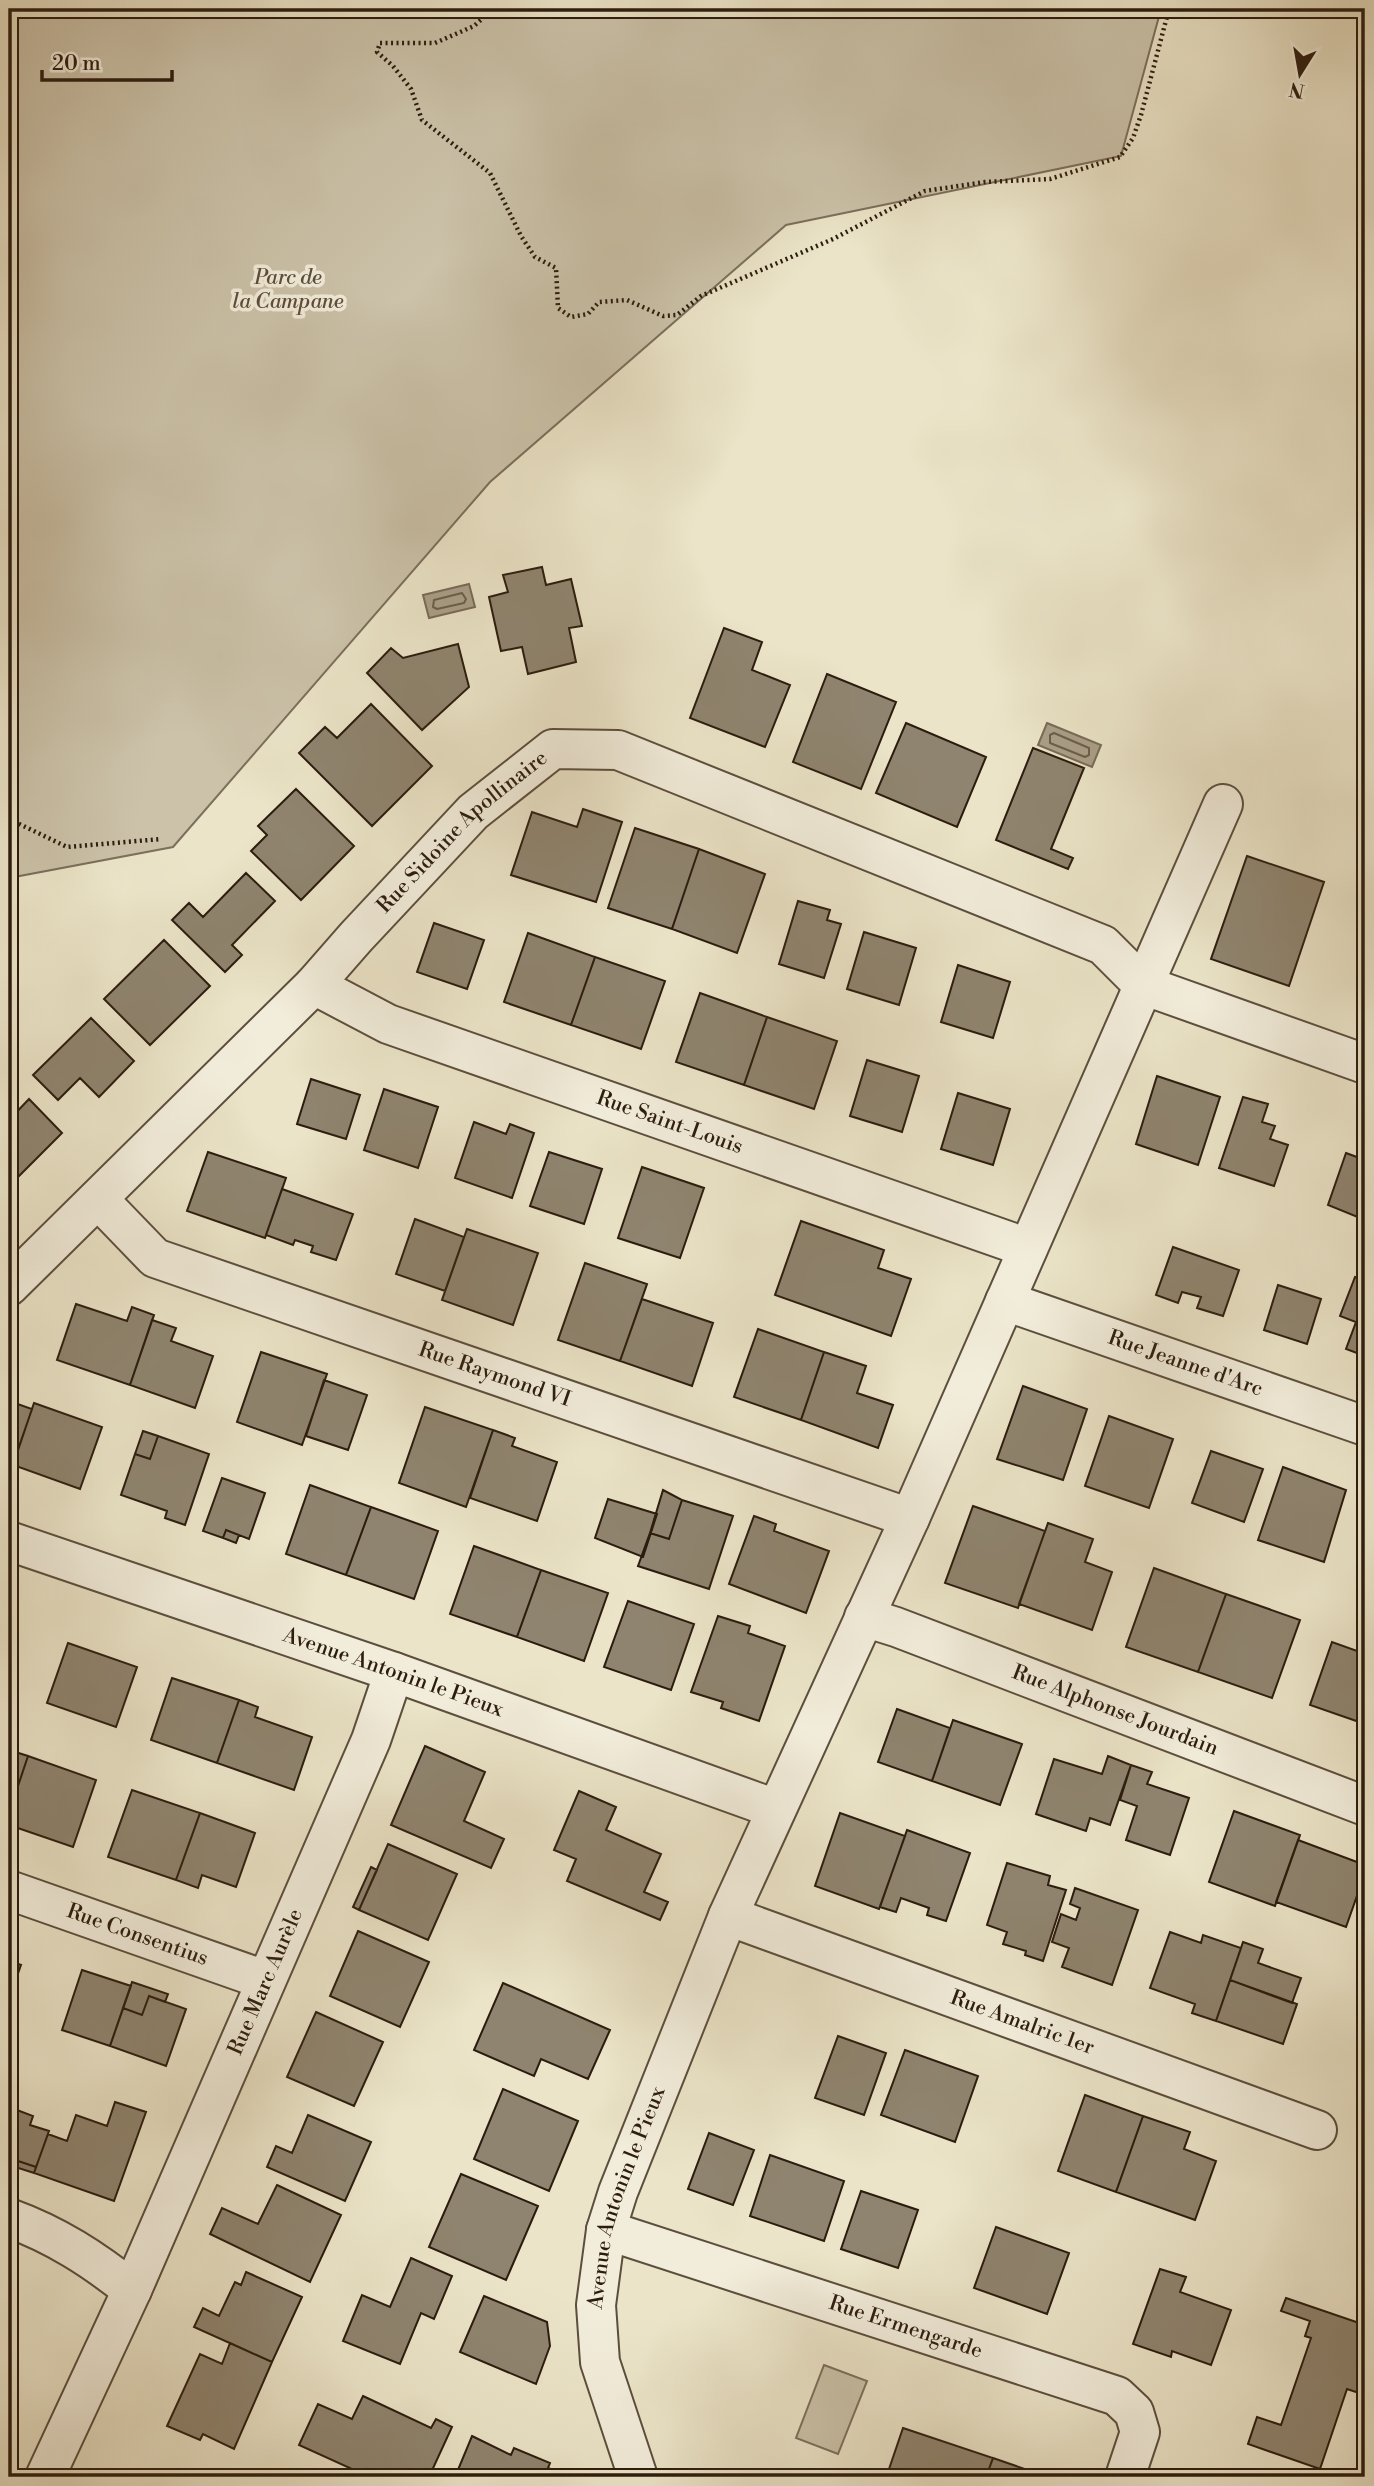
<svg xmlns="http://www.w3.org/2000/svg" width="1374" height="2486" font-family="'Libre Bodoni',serif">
<rect width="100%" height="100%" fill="#ebe4c8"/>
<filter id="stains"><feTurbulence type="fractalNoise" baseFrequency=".00286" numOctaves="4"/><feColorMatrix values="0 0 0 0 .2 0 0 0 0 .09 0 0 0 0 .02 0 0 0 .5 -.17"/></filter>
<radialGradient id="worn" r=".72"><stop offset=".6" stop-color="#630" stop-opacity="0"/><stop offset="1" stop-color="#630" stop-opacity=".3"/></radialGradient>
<path fill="#cbc2a9" stroke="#7c6f5c" stroke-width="2" d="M9,9h1152l-40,147 -335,69 -296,257 -317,365 -164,31z
M824,2365l43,16 -29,73 -42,-16z"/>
<path fill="#aaa089" stroke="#786b58" stroke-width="2" d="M469,584l6,23 -46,11 -6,-23z
M1047,723l54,22 -9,22 -54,-22z"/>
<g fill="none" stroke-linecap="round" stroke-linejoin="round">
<path stroke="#6b5e4c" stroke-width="2" d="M462,593l4,6 -2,4 -27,6 -4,-2 1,-7z
M1054,733l35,15v7l-4,2 -35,-14v-8z"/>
</g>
<path fill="#8f846f" stroke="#2c1c0f" stroke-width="2" d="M542,567l4,18 25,-6 11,47 -13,2 7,34 -48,12 -6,-27 -21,4 -12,-54 19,-5 -5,-17z
M724,628l38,14 -10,28 38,15 -25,62 -75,-29z
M458,644l11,43 -47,43 -55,-57 24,-25 12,10z
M827,674l69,28 -35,87 -68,-27z
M371,704l61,62 -60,60 -73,-73 26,-26 12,11z
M906,723l80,34 -29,70 -81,-34z
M1033,748l51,20 -33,81 22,9 -5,11 -72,-29z
M296,789l58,57 -53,54 -50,-49 16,-16 -9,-9z
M583,809l39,13 -26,80 -85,-27 21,-63 45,15z
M635,828l64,21 -27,80 -64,-21z
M699,849l66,25 -28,79 -65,-24z
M1247,856l77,26 -35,104 -78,-27z
M246,873l29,28 -43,44 10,10 -17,17 -53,-52 17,-17 14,14z
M798,901l32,9 -3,10 14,4 -17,54 -45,-14z
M434,923l50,17 -17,49 -50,-17z
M864,932l52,16 -17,57 -52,-16z
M528,933l67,24 -24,68 -67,-23z
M164,940l46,46 -60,59 -46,-46z
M595,957l70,24 -24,68 -70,-24z
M958,965l52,17 -17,56 -52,-16z
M700,993l67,24 -23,68 -68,-23z
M767,1017l70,24 -23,68 -70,-24z
M91,1018l43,43 -35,36 -19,-19 -22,22 -25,-25z
M867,1060l52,16 -17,56 -52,-16z
M1157,1076l63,21 -22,68 -62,-21z
M311,1079l49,16 -14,44 -49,-15z
M384,1089l54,18 -20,61 -54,-18z
M958,1093l52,16 -17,56 -52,-16z
M1243,1097l25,7 -6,18 13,4 -5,13 18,6 -14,41 -55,-18z
M29,1099l33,34 -53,53v-66z
M474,1122l32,12 4,-10 24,9 -22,65 -57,-20z
M208,1152l78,26 -21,60 -78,-27z
M549,1152l53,17 -18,55 -54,-18z
M1346,1153l19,7v60l-37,-15z
M642,1167l62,21 -24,70 -62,-20z
M282,1189l71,25 -17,46 -25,-8 2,-6 -18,-6 -2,5 -27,-10z
M415,1219l49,18 -19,54 -49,-17z
M801,1221l83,29 -6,18 33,11 -20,57 -116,-41z
M467,1229l71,24 -25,72 -71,-25z
M1173,1247l66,23 -16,46 -26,-8 4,-11 -19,-5 -4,11 -22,-8z
M585,1263l62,21 -27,77 -62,-21z
M1355,1277l10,4v75l-19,-7 10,-27 -16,-6z
M1278,1285l43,14 -14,45 -43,-14z
M642,1299l71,24 -21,63 -72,-25z
M76,1304l51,17 5,-14 22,8 -24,70 -73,-25z
M152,1320l24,8 -5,13 42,15 -18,52 -65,-23z
M758,1329l66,23 -23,68 -67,-23z
M261,1352l66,22 -25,71 -65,-23z
M824,1352l42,14 -9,27 36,12 -15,43 -77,-28z
M324,1380l43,15 -19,55 -42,-14z
M1023,1386l64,23 -24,71 -66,-21z
M9,1401l23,8 -19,55 -4,-1z
M34,1403l68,24 -22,62 -67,-24z
M425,1407l68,23 -27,77 -67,-24z
M1109,1416l64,23 -24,69 -64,-22z
M493,1430l22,8 -3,8 45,16 -20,59 -67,-23z
M143,1431l15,5 -8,23 -15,-5z
M158,1436l51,18 -24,71 -20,-7 2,-7 -46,-16 14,-41 15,5z
M1211,1451l52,18 -19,53 -52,-19z
M1283,1467l63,23 -22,72 -66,-22z
M222,1478l43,15 -16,46 -23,-9 -3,8 -20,-7z
M310,1485l61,22 -25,68 -60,-21z
M663,1490l19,10 -13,39 -19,-6z
M608,1499l49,15 -14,43 -48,-19z
M682,1500l51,16 -24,73 -71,-23 12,-33 19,6z
M973,1506l72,25 -27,77 -73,-25z
M371,1507l67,24 -24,68 -68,-24z
M754,1516l22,8 -2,7 55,20 -23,62 -77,-29z
M1048,1523l45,16 -8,23 27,10 -20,58 -73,-26z
M226,1530l13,5 -3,8 -13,-5z
M474,1546l67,24 -24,67 -67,-23z
M1365,1564v23l-7,-3z
M1154,1568l72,26 -28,78 -72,-25z
M541,1570l67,23 -24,68 -67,-24z
M1226,1594l74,26 -28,78 -74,-26z
M628,1601l66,23 -23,66 -67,-23z
M718,1616l32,10 -2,7 37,13 -26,75 -38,-13 2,-6 -32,-10z
M1365,1627v97l-55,-19 22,-63 25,9z
M68,1643l69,24 -21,60 -69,-24z
M172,1678l67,22 -22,63 -66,-23z
M239,1700l19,7 -3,10 57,20 -18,53 -77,-27z
M897,1709l53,19 -18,53 -54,-19z
M953,1720l69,24 -22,61 -68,-24z
M425,1746l60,26 -21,49 40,18 -13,29 -100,-43z
M9,1750l19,6 -19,57z
M28,1756l68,24 -23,67 -64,-22v-12z
M1108,1756l23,9 -21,60 -20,-7 -4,13 -50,-17 18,-55 48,15z
M1131,1765l21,7 -5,12 42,14 -19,57 -44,-15 11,-34 -17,-6z
M132,1790l68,23 -24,67 -68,-23z
M579,1791l37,16 -10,23 55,24 -17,38 24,10 -8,18 -93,-39 9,-22 -22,-9z
M1234,1811l66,24 -25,71 -66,-24z
M200,1813l55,20 -19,54 -34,-12 -4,13 -22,-8z
M840,1813l65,23 -26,73 -64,-23z
M907,1830l63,23 -24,68 -19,-6 2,-7 -28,-10 -5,14 -16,-5z
M1298,1840l67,25v8l-19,54 -70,-25z
M388,1844l69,30 -29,66 -69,-30z
M1007,1863l43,13 -2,9 18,5 -23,71 -18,-6 1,-4 -23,-7 4,-12 -20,-7z
M371,1867l6,3 -18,40 -6,-3z
M1075,1888l63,22 -26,75 -50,-18 7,-19 -17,-6 9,-28 15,6 4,-12 -10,-4z
M358,1931l71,31 -29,65 -70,-31z
M1170,1932l31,11 2,-8 38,13 -25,73 -24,-8 3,-9 -45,-16z
M1243,1942l20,7 -5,14 43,15 -9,25 -62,-23z
M9,1961l12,4 -12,34z
M82,1970l49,16 -21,60 -48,-16z
M1230,1980l67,24 -14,40 -67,-23z
M132,1982l36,12 -3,8 -16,-6 -7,19 -19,-7z
M503,1983l107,47 -22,49 -47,-20 -7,17 -60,-26z
M149,1996l37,13 -20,57 -56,-20 13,-38 19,7z
M316,2012l67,30 -29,64 -67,-29z
M838,2036l48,17 -22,62 -49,-17z
M905,2050l73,26 -23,66 -74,-27z
M503,2089l75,32 -29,70 -75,-32z
M1085,2095l58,21 -27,76 -58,-21z
M115,2102l31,10 -32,89 -80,-28 14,-39 19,7 9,-26 31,11z
M9,2107l24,9 -3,9 19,6 -13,36 -18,-6 -3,6 -6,-3z
M308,2115l63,27 -26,59 -78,-34 9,-21 16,7z
M1143,2116l47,16 -6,17 32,12 -21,59 -79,-28z
M709,2133l45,17 -21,55 -45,-16z
M770,2155l74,26 -20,60 -74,-25z
M18,2161l18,6 -2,6 -19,-6z
M461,2174l77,32 -32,74 -77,-33z
M277,2185l64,30 -31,67 -100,-48 12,-26 36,16z
M861,2191l57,19 -20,58 -57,-19z
M996,2227l73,26 -22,61 -73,-26z
M411,2258l41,18 -18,43 -13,-6 -21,51 -57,-23 19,-46 28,12z
M1160,2269l26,8 -6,15 51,18 -20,55 -39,-14 -1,6 -38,-13z
M246,2272l56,25 -30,65 -78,-35 9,-19 16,8 16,-34 6,3z
M484,2296l63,26 3,24 -14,38 -76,-32z
M1286,2298l79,27v51l-6,17 -12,-4 -27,80 -72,-25 9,-27 24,8 30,-87 -6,-2 5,-15 -29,-10z
M230,2343l42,19 -38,87 -31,-15 -3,6 -33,-14 33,-72 22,10z
M363,2396l68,32 5,-9 16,8 -23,50h-42l-19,-8 -3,6 -66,-30 19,-41 34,15z
M903,2428l90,30 -7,19h-94l-5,-2z
M472,2436l39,19 3,-7 36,15 -2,5 21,9h-114z
M993,2458l55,19h-62z"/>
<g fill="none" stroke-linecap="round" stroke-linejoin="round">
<defs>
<g id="street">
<path id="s1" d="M314,985l74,39 640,224"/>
<path id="s2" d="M98,1199l57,59 755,260"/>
<path id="s3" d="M9,1286l305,-301 42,-48 117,-125 80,-63 65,1 485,195 40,40 222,79"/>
<path id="s4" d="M1005,1301l360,125"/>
<path id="s5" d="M9,1541l385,131 382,137"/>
<path id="s6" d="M864,1617l32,10 469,179"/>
<path id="s7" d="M9,1890l256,90"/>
<path id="s8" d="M728,1916l589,214"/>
<path d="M9,2218c47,17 84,41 123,72"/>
<path id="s9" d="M606,2230l511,166 17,16 6,20 -15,45"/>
<path id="s10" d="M45,2477l87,-187 239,-550 23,-68"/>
<path id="s11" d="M638,2477l-38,-115 -4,-57 10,-75 12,-38 110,-276 182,-398 313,-714"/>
</g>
</defs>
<use href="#street" stroke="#5c4e3d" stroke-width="42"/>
<path stroke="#2c1c0f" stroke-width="4.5" stroke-dasharray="2 3.5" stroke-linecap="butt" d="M493,9l-19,17 -39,17h-55l-3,9 16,14 18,23 11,31 68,53 31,63 14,21 21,11 2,40 13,9 17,-3 11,-12 28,-2 36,16 14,-1 24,-19 132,-57 92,-48 60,-9 65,-3 70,-22 13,-19 8,-23 28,-106
M9,819l58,28 94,-8"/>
<use href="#street" stroke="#f2eddb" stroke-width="38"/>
</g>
<g text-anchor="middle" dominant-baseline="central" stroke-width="7" stroke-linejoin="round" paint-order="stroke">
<g font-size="21" font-style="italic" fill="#5c4e3d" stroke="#f2eddb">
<text x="288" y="278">Parc de<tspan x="288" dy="24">la Campane</tspan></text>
</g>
<g font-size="21" fill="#2c1c0f" stroke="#f2eddb">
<text stroke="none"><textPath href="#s3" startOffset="642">Rue Sidoine Apollinaire</textPath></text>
<text stroke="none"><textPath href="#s1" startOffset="382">Rue Saint-Louis</textPath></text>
<text stroke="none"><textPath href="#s4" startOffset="191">Rue Jeanne d'Arc</textPath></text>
<text stroke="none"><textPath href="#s2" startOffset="441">Rue Raymond VI</textPath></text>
<text stroke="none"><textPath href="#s5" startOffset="406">Avenue Antonin le Pieux</textPath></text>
<text stroke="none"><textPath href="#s6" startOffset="268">Rue Alphonse Jourdain</textPath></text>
<text stroke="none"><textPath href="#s7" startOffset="136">Rue Consentius</textPath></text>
<text stroke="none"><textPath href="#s10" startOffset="542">Rue Marc Aurèle</textPath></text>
<text stroke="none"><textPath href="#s8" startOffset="313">Rue Amalric 1er</textPath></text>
<text stroke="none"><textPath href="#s11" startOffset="290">Avenue Antonin le Pieux</textPath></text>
<text stroke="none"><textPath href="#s9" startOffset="315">Rue Ermengarde</textPath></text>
</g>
</g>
<rect width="1374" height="2486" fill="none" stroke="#ebe4c8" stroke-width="35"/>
<rect x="10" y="10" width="1353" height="2465" fill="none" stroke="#2c1c0f" stroke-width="3.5"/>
<rect x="18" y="18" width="1339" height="2451" fill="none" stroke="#2c1c0f" stroke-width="2"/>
<g transform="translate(1300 74) rotate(191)" stroke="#f2eddb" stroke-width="5" paint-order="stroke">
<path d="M0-5L12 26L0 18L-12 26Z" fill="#2c1c0f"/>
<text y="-10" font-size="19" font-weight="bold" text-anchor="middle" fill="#2c1c0f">N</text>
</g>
<path d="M42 70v10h130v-10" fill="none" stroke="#2c1c0f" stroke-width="3.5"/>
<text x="52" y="70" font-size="21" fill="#2c1c0f" stroke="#f2eddb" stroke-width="5" paint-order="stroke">20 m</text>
<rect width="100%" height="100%" filter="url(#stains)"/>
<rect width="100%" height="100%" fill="url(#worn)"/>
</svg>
